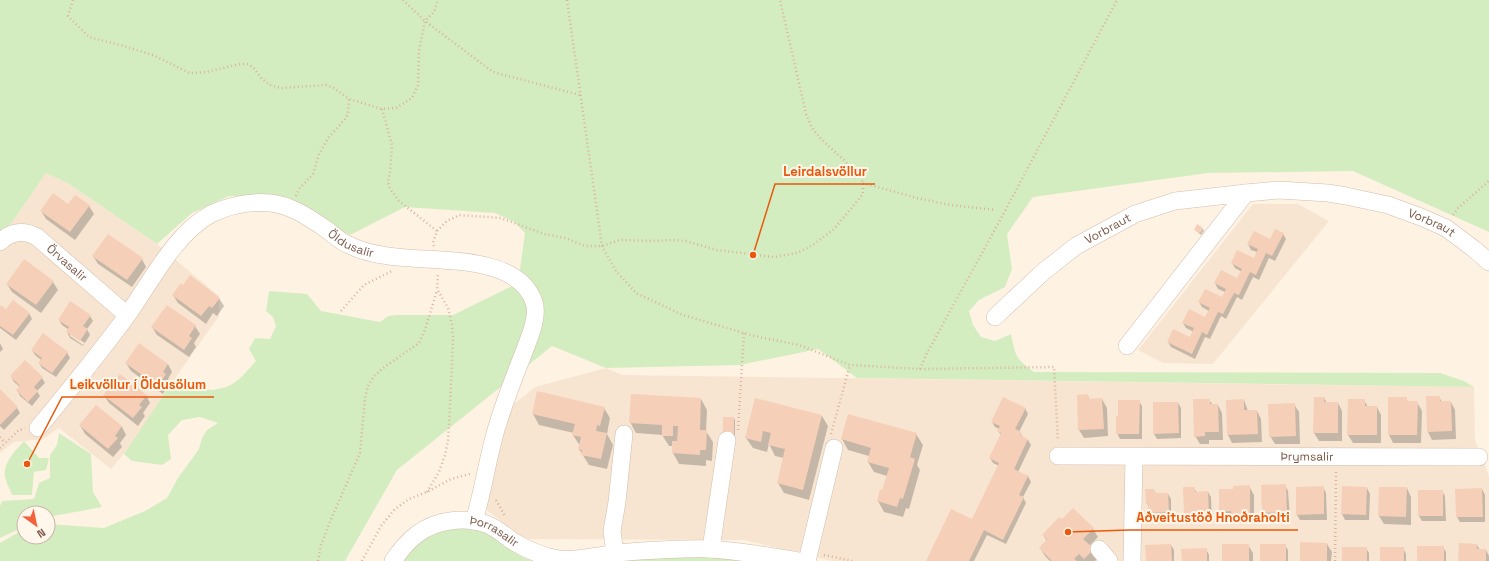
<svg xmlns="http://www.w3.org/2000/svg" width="1489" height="561" font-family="'Space Grotesk',sans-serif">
<rect width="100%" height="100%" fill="#fef3e3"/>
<path fill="#f7e5d1" d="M46,173l23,11 88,60 62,52v20l-48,68 -39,60 -21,25 -52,-41 -16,11 -29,3 -14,11v-219l13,-13z
M1253,204h45l31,17 -116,143 -50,-1 -25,-13z
M606,368l16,7 852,12 1,53 14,36v85h-657l-88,-21 -221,-1 -41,-33 27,-98 26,-21z"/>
<path fill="#d4edc0" d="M0,0h1489v232l-136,-61 -145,2 -175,24 -26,37 5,35 -7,18 -26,13 -10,11 4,14 8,12 14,4 16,-7c5,23 4,24 23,38l406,1 24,8 10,6 -617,-9 -39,-29 -78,16 -134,3 -54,-22 -155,124 -52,91h-345v-18l24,-14v8h24v-13l56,4 41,-17 22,-13 11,-20 21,-29 3,-11 5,-8 11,-7 -18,-6 -18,3 -14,15 3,24 -9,6 -30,-4 -8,-7 47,-70c22,5 50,12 68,-5 6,-5 11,-12 17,-18l-7,-12 6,-11 15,1 6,-13 -3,-9 -7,-6 3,-20 38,3 14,17 59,11 8,-6 9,-1h56l65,-32 7,-50 -11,-11 -19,-9 -90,-6 -55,28 -66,-38 -55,-1 -37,17 -35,31 -88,-60 -23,-11 -33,48 -13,13z
M59,433l32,21 2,38 9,15 -54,10v-4h-24v14l-24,11v-32l2,-5 32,-2 5,-16 11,-5v-23l7,-10z
M24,441l15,17h10l-3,12 -12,2 -2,23h-20c-2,-6 -6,-12 -7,-18 -2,-15 10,-26 19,-36z
M455,528c12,1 26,1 37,8 14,8 24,20 40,25h-131l16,-18 17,-10z
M683,556l80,5h-154z"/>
<path fill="#0003" fill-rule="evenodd" d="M69,206h20l5,8 -19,26 -29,-21 -5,-8z
M1203,229l1,2 -3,4 -6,-5z
M1283,234l3,5 -11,22 -6,-3 -10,22 -6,-3 -11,23 -5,-3 -11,22 -5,-3 -11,23 -5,-2 -10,22 -24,-12 -3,-5 23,-4 3,-6 -8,-4 -3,-5 23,-5 3,-7 -7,-4 -3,-5 23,-4 3,-6 -7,-3 -3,-6 23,-4 4,-7 -7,-4 -3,-5 22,-4 3,-7 -6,-2 -3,-6 23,-4z
M93,256l49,3 4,8 -14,20 -34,-23z
M53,282l5,8 -17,23 -29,-21 -5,-8z
M173,295l46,3 5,8 -7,10 -4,-3 -7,11 -28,-21z
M167,306l28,20 5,8 -6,9 2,4 -7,10 -32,-22 -5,-8z
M0,308l29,5 3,6 -16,21 -16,-12z
M90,316l3,5 -6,8 3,6 -7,11 -13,-8 -3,-6 2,-2 -7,-5 -3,-5zM70,334l15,9 -2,2 -13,-9z
M0,343l3,6 -3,3z
M32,350l35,2 3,6 -14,19 -14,-9 -3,-5 2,-3 -6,-5z
M126,363l42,1 4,8 -4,7 2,4 -7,11 -32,-23z
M11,376l31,2 3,5 -8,8 3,5 -8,10 -12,-10 -3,-6 3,-3 -6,-5z
M0,390l17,18 3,5 -16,17 -4,-4z
M104,395h42l4,8 -7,10 2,3 -7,10 -29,-23z
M1088,396l2,4 12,-1 5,9 1,28 -24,2 -5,-8z
M1439,397l3,5h9l4,8 1,29 -24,1 -4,-8z
M1324,398l3,5h11l4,8v30h-23l-5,-8z
M1406,398l2,4h9l5,9 -1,32h-28l-4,-8z
M701,399l6,11 -1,21 7,11 -1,19 -6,-1v6l-27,-2 -6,-11v-7h-4l-7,-11 -26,-2 -6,-11z
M756,399l66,17 6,10 -19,74 -25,-7 -6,-10 6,-25 -9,-2 -6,-12 -2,8 -14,-4 -7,-10z
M1209,400l4,5h5l4,8 1,27h-14v4h-9l-5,-8z
M1244,400l4,11h9l4,8 1,23 -30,1 -4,-8z
M1364,400l4,7h9l4,8v28h-28l-5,-8z
M1139,401l3,5v33h-22l-3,-6z
M1178,403l3,5v30l-24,1 -3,-5z
M1294,404l5,8 1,32h-25l-5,-8z
M96,406l26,21 4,8 -6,8 2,4 -9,10 -28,-23 -5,-9z
M604,408l6,10 -3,16 6,11 -6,24 -18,-4 -10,-16 1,-3 -7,-11 1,-2 -35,-8 -6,-11z
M1025,408l3,6 -9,18 5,6 4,2 3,5 -13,27 10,4 3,6 -8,15 3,6 -20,41 -19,-9 -13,26h-47l45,-41 27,-54 -6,-3 -3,-5 11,-23 -3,-4 1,-2 -4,-2 -3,-5z
M734,418l1,2v16h-9z
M916,434l7,11 -6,20 3,5 -11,39 -3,-1 -3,9 -19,-5 -6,-11 5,-10 4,-15 -13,-4 -6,-10 1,-6 -21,-6 -6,-11z
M1285,485l3,6 2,26 -24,1 -3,-5 -1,-27z
M1249,486l5,9v27l-17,1 -2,-4 -10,1 -5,-9 14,-21z
M1323,487l3,6 1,27h-27l-3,-5v-27z
M1343,487l24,1 3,6 -1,26h-24l-3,-6z
M1194,488l3,5 11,-1 3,5 1,23 -24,1 -3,-6z
M1407,488l4,9v28l-27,-1 -5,-8z
M1482,489l3,6v27h-25l-3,-5 -1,-27z
M1154,490l2,4h12l3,5v18l-18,1 -6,-15z
M1442,491l3,5 1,25h-24l-3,-5z
M1073,509l20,20 5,8 -9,9 9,12 -3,3h-45l-5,-5 -5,-8 7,-7 -4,-6 19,-15z
M1327,544l5,8 -1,9h-30z
M1171,545l3,5v11h-27z
M1248,545l5,8v8h-30z
M1285,545l3,5v11h-27z
M1477,545l3,5h6l3,6v5h-30z
M1443,547l3,5v9h-28z
M1366,548l3,5v8h-26z
M1403,548l3,6v7h-25z
M1206,549l3,6v6h-26z"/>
<path fill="#f6cfb8" d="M53,193l15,11 7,-9 15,10 -20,27 -30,-21z
M1197,224l6,4 -3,5 -6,-3z
M1275,229l9,4 -12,23 -6,-3 -10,22 -6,-3 -11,23 -5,-2 -11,21 -5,-2 -11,23 -5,-3 -10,22 -25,-12 6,-13 17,8 4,-9 -12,-5 7,-14 16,8 5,-9 -12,-6 7,-13 17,8 4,-8 -12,-6 7,-13 16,8 5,-9 -11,-6 6,-13 17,8 4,-9 -11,-5 7,-13 16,8z
M108,234l35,24 -16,22 -35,-24z
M24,259l30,22 -18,24 -30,-21z
M190,275l30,23 -8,10 -3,-2 -8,10 -29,-21 9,-12 2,2z
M13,300l17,13 -17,22 -13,-9v-19l1,-2 5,4z
M70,301l21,14 -8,11 5,3 -8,12 -14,-9 3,-5 -11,-7z
M167,305l29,20 -7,11 3,2 -8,12 -33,-23z
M43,333l25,19 -16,21 -14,-10 4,-5 -11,-8z
M139,343l29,21 -5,8 3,2 -8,12 -33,-23z
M25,360l18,17 -9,10 4,4 -10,11 -12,-12 4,-4 -10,-10z
M120,374l27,21 -8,10 3,2 -9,11 -30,-23z
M0,389l18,18 -18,18z
M537,391l68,16 -5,19 -3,-1 -1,6 11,2 -6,26 -20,-4 1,-5 -4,-1 3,-12 -9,-2 3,-11 -43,-10z
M631,394l70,4 -1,32h7l-1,20h-6v5l-28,-2v-12h5l1,-15h-5v10h-11v-11l-33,-2z
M1088,394l1,5 13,-1 2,31 -26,1 -1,-35z
M1426,396h14v5h11l1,30 -25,1z
M1003,397l23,11 -11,21 7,3 -2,3 8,4 -14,30 14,7 -9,19 5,2 -21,43 -19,-10 -15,31h-43l25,-52 21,10 27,-56 -10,-5 12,-25 -4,-2 3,-5 -9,-4z
M1314,397h11l-1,5h14v31h-25z
M1388,397h19v4h11l-1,34h-29z
M755,398l67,17 -19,75 -26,-7 8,-34 -17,-4 3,-12 -8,-2 -2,11 -16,-4z
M1193,399h17v5h8l1,28h-14v4l-11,1z
M1244,399v11h13l1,24 -31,1 -1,-35z
M1348,399h17v7h12v29h-30z
M1118,400h22l-1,34h-23v-18h2z
M1153,402h25l1,31 -26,1z
M1295,403l1,33 -27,1 -1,-33z
M96,405l26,21 -7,10 3,2 -10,11 -29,-24z
M848,414l69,19 -7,24 5,2 -12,40 -3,-1 -3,9 -20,-6 3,-12 2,1 7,-22 -22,-6 4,-14 -30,-9z
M723,417h11v17h-11z
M1286,484l1,28 -25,1 -1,-28z
M1250,485v30h-18l-1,-4 -12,1v-23h14v-3z
M1324,486v28l-28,1v-28z
M1342,486l25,1 -1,28 -25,-1z
M1183,487h12v5l13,-1 1,24 -25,1z
M1379,487h28l-1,30 -28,-1z
M1482,488l1,29h-27l-1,-28z
M1145,489h9l1,4h13l1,19 -20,1 -1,-10 -2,1z
M1418,490h25v26h-25z
M1073,508l21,20 -11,11 11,10 -10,10 -5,-5 -5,5 3,2h-25l-13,-13 8,-9 -5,-4 17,-18 3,2z
M1300,542l27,1v18h-27z
M1459,543l18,1v5h9v12h-28z
M1171,544l1,17h-26l-1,-16z
M1222,544h27v17h-27z
M1260,544h26v17h-26z
M1417,546h27v15h-27z
M1342,547h25v14h-25z
M1380,547h24v14h-24z
M1207,548v13h-25l-1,-12z"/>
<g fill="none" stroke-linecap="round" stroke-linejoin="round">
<defs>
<g id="minor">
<path id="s1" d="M0,242c11,-11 24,-12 37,-5l90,78"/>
<path id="s2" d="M995,317l48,-45 33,-26 59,-32 40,-13 71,-8 33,-3 49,3 18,3 42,9 33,12 25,11 28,21 15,13"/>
<path d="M1127,346l119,-153"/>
<path id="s3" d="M38,428c30,-36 60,-73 88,-111 24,-33 48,-83 85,-103 17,-8 39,-13 59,-11 21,2 40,15 57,27 7,5 14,12 22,15 10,5 21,8 33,10 43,9 134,-5 152,47 5,15 -5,36 -10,50 -11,28 -24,60 -31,89 -7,27 -11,54 -19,80"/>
<path id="s4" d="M1058,456l421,1"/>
<path d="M711,549l16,-109"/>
<path d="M1099,549l10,12"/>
<path d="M615,553l-3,-22 5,-29 7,-68"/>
<path id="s5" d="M393,561c14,-21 31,-37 57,-40 12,-2 25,-1 36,3 11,4 19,12 28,18 14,8 29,15 45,17 23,2 47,-6 69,-7 28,-2 55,-4 82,-3 29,2 59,7 88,12"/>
<path d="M807,561l27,-113"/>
<path d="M1132,561l2,-104"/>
</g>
</defs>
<use href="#minor" stroke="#d3bcab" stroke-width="18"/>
<path stroke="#dbb29b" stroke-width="2.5" stroke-dasharray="1 3" stroke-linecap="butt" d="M73,0l-5,16 21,21 31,8 33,10 37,18 16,-1 34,-8h7l6,3 9,12 8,6 11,3 45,-3 8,3 15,11 33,10 14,-1 16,-10 6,-13 1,-34 6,-30 9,-9 4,-12
M403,0l22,21 68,51 87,23
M567,0l35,246 14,25 20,22 47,22 71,21 45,9 51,20 70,4 134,-2 4,74
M382,109l10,36 -2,27 -2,10 1,5 10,14 38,30
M863,183l54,15 33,7 46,5
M296,196l3,-7 14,-15 6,-20 10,-17 16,-18 3,-5 1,-15
M1453,215l5,-7 31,-27
M434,246l-1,-3 4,-12 10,-10 12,-6 42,3 43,16 21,4 20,8h17l18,-6 32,1 21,-1 12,1 32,9 57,7 23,-4 16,-8 21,-16 29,-35v-11l-5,-10 -37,-34 -9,-11 -6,-14 -26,-114
M341,311l23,-26 28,-14
M920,369l6,-14 79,-144 112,-211
M738,430l6,-97
M831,434l19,-69
M0,437l5,6
M0,448l19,-18 6,-1
M427,492l12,-20 6,-17 3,-14 2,-35 3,-67 -1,-14 -4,-17 -11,-19 1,-16
M496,500l9,16
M824,555l29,6
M318,561l3,-16 8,-21 31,-71 5,-55 3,-12 6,-10 9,-8 36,-25 6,-13 12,-40
M362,561l19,-35 14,-17 14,-10 18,-7 24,-13 19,-5
M1335,561l1,-90"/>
<use href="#minor" stroke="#fff" stroke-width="17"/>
</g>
<g text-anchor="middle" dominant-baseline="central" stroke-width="4" stroke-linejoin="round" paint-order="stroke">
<g font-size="12" fill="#795746" stroke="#fff7eb">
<text stroke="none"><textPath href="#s2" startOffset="479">Vorbraut</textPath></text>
<text stroke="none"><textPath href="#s2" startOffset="144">Vorbraut</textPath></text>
<text stroke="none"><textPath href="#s3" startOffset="429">Öldusalir</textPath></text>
<text stroke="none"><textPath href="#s1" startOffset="80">Örvasalir</textPath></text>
<text stroke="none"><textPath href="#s4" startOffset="249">Þrymsalir</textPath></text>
<text stroke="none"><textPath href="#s5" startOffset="119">Þorrasalir</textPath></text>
</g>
</g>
<path fill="none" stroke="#e8590c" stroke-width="1.5" d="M753 255L775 184H875M27 464L62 397H214M1068 532L1129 530H1298"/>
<g fill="#e8590c" stroke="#fff7eb" stroke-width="1.5">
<circle cx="753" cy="255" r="4"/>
<circle cx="27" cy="464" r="4"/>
<circle cx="1068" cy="532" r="4"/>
</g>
<g font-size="13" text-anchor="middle" font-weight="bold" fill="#e8590c" stroke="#fff7eb" stroke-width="4" stroke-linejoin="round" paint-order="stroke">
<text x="825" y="176">Leirdalsvöllur</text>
<text x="138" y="389">Leikvöllur í Öldusölum</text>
<text x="1213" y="522">Aðveitustöð Hnoðraholti</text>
</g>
<g transform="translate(36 525) rotate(147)"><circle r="19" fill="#fff7eb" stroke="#c9b7a9"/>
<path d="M0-3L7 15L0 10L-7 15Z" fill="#f3613d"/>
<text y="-6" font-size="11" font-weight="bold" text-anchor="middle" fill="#795746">N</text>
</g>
</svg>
